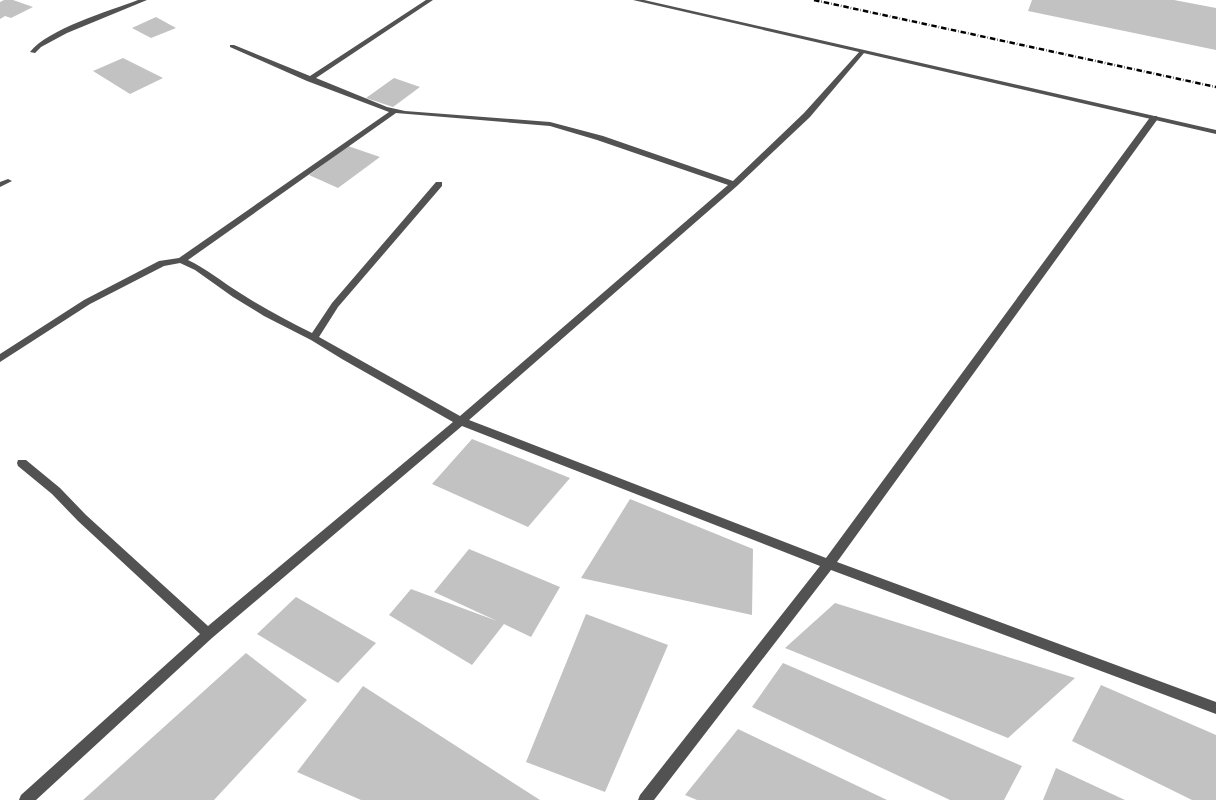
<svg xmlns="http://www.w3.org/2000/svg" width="1216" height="800" font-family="Quicksand,sans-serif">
<rect width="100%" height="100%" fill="#fff"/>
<path fill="#c2c2c2" d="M4,0h9l20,7 -22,11 -6,-2 -5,3v-17z
M1032,0h142l42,8v42l-188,-39z
M156,17l20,11 -25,10 -19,-10z
M123,58l40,20 -33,16 -37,-23z
M394,78l26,9 -27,20 -27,-9z
M348,146l32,11 -42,31 -29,-13z
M472,439l98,39 -42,49 -96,-43z
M630,499l123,50 -1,66 -171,-37z
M469,549l91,38 -29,50 -27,-13 -32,41 -83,-50 22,-26 86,32 -63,-29z
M296,597l80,46 -38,40 -81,-49z
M835,603l240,75 -67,60 -223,-90z
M586,614l82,31 -63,147 -79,-30z
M246,653l61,47 -93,100h-131z
M783,663l239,103 -18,34h-54l-198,-93z
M1101,685l115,50v65h-24l-120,-59z
M363,686l177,114h-179l-64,-28z
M738,729l149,71h-190l-12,-5z
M1056,768l69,32h-82z"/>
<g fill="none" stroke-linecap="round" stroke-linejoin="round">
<path fill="#525252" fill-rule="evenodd" d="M138,0h9l-80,33 -26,14 -6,6 -5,-1c18,-23 79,-41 108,-52z
M426,0h7l-117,78 71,29 18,4 145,11 53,14 130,45 71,-68 56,-62h4v2l-54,64 -73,69 -268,234 357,138 325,-442h6v4l-320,442 379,140v12l-385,-144 -177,230h-16l2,-5 180,-229 -358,-140 -250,212 -176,162h-17l2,-5 179,-161 -122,-113 -26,-27 -34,-28 -1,-3 1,-3h8l34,28 26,27 122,111 245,-204 -111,-63 -31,-19 -47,-24 -31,-19 -38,-27 -15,-7 -16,3 -74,38 -90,58v-8l84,-54 75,-39 20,-3 210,-146 -82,-31 -77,-34v-2h4l76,31zM396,113l154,13 47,14 131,45 -268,231 -141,-79 19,-30 104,-121v-4h-6l-104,121 -20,30c-24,-12 -49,-25 -72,-40 -18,-11 -33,-24 -52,-33z
M8,179l4,2 -12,6v-5z"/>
<path fill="#525252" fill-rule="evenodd" d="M633,0h11l572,130v4z"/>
<path stroke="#000" stroke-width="2.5" stroke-dasharray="5.5 2 0.5 2" stroke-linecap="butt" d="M814,0l402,87"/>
</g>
</svg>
